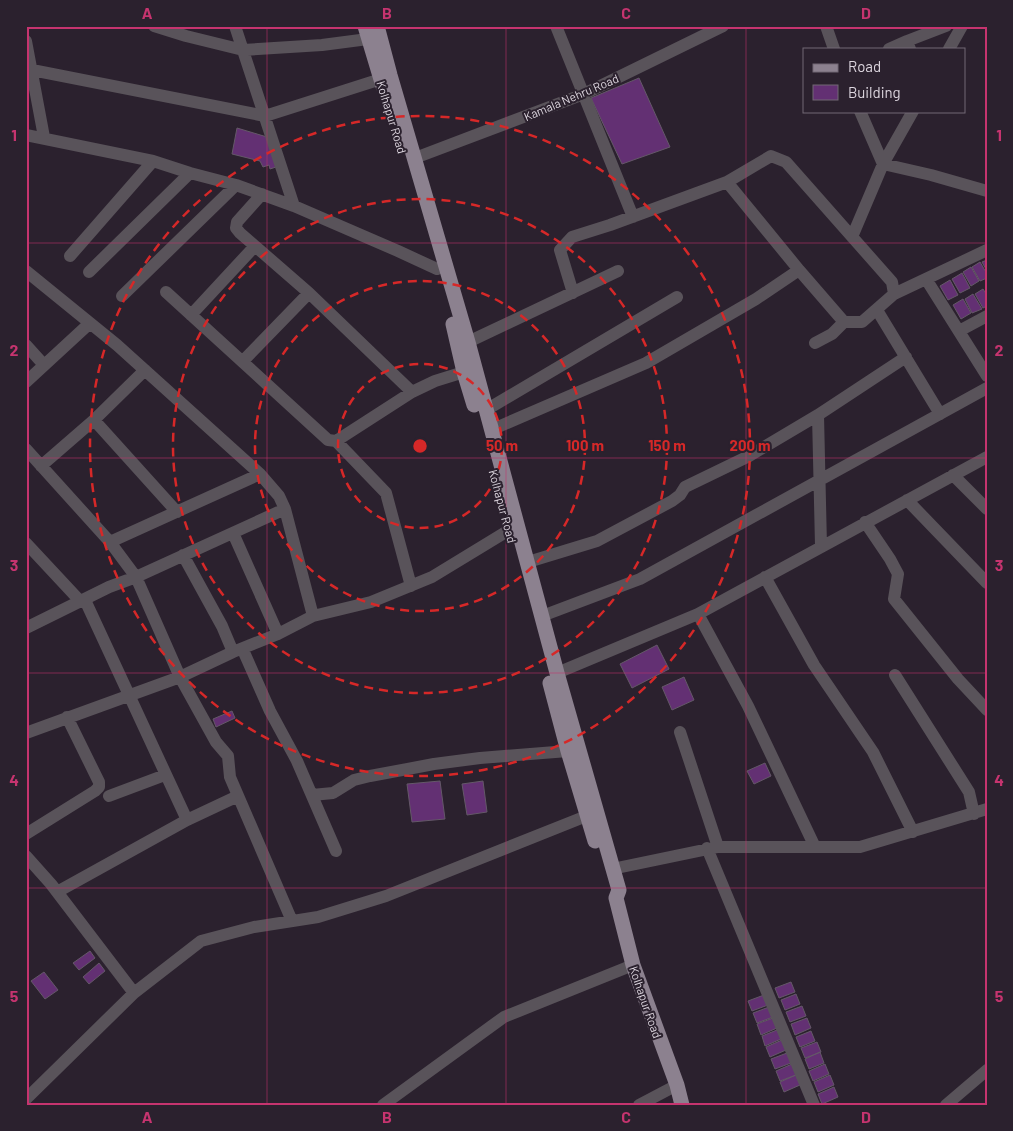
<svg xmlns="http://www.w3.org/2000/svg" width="1013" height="1131" font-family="Barlow,sans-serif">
<rect width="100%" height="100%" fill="#2b212e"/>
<path fill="#633073" stroke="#645868" d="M639,78l31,69 -48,17 -31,-66z
M237,128l30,9 12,29 -9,3 -1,-4 -6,2 -3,-6 -28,-7z
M987,260v11l-5,-9z
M980,262l7,12v4l-7,3 -8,-14z
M971,267l8,14 -8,5 -8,-14z
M962,273l8,15 -10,5 -8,-14z
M950,280l8,15 -10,5 -8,-14z
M983,289l4,6v11l-4,2 -8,-14z
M973,294l9,15 -10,4 -7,-14z
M963,299l8,14 -10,6 -8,-14z
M657,645l12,24 -37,19 -12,-24z
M684,677l10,23 -22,10 -10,-23z
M232,711l3,7 -19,9 -3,-8z
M765,763l6,13 -17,8 -7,-13z
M440,781l5,38 -33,3 -5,-38z
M483,781l4,31 -20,3 -5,-31z
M90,951l5,7 -16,12 -6,-7z
M99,963l6,8 -16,13 -6,-7z
M44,972l14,18 -13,9 -14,-18z
M791,982l4,10 -16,6 -4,-10z
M796,994l4,10 -15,6 -4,-10z
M764,995l4,10 -16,6 -4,-10z
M802,1006l4,10 -16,6 -4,-10z
M769,1007l4,10 -16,6 -4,-10z
M773,1018l4,10 -16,7 -4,-11z
M807,1018l4,10 -16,7 -4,-11z
M777,1030l4,9 -16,7 -3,-10z
M811,1031l4,10 -15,6 -4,-10z
M782,1040l4,10 -16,7 -4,-10z
M817,1042l4,10 -16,6 -4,-10z
M820,1052l4,11 -15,6 -4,-10z
M787,1053l4,10 -16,6 -4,-10z
M792,1064l4,11 -16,6 -4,-10z
M825,1064l4,10 -16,7 -4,-10z
M796,1075l4,10 -16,7 -4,-10z
M830,1075l4,10 -16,7 -4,-10z
M834,1087l4,10 -16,7 -4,-10z"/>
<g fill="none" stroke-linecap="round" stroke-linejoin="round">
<path stroke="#59535a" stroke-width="12" d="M154,26l32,10 57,14 79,-5 46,-6
M235,26l59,180
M556,26l77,191
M826,26l8,23
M26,41l18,96
M907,41l39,-15
M889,49l18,-8 3,8
M949,49l13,-23
M32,70l233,46 116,-37
M860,111l23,53 48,11 56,16
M26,135l127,26 37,12 46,12 58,21 104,45 39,18
M415,158l169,-64 139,-68
M262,194l-25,28 -1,6 4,5 69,60 103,99
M852,237l31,-73 30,-53
M70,256l83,-95
M26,271l91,74 143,129 19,22 6,13 28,107
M89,272l101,-99
M926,279l61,97
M166,292l162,148 8,1 76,-49 23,-11 29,-9 8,-5
M573,293l-13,-43 12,-13 38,-12 117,-43
M894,294l93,-44
M122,296l114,-111
M877,310l63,104
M191,315l64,-69
M959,331l28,-15
M468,342l150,-71
M815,343l17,-9 12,-12
M26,345l18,20
M243,361l66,-68
M26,382l64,-59
M486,410l191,-113
M818,415l3,131
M94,420l83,92
M491,430l155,-67 110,-64 43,-29 45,52h18l32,-28 -2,-12 -106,-120 -15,-6 -44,26 72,88
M336,441l50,52 25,93
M26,449l84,93 26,35 44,100 36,65 12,14 2,21 62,144
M41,466l53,-46 51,-50
M953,475l34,34
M907,500l80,83
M865,522l25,37 8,15 -4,25 64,80 29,31
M233,533l45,101
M110,542l150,-68
M26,543l55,59
M183,555l39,71 11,26
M528,562l69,-21 75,-40 8,-6 5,-8 64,-31 69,-41 88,-58
M765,577l49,88 59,87 40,80
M85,600l102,220
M698,614l50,92 67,141
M542,616l98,-37 347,-191
M26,628l83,-41 27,-10 149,-68
M243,650l27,61 27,50 39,90
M557,673l141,-59 289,-157
M895,675l74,117 5,22
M680,732l38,115
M26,733l154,-56 53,-25 45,-18 35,-18 58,-14 61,-25 77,-47
M312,795l21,-2 21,-13 16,-4 64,-12 46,-6 88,-7
M109,796l56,-21
M26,834l69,-43 4,-4v-5l-32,-65
M707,848l107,257
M26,856l25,28 83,109 67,-52 53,-14 64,-10 68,-21 208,-83
M612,869l106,-22h142l127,-38
M57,892l130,-72 51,-24
M26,1099l108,-106
M383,1105l121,-88 129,-52
M639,1105l38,-20
M946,1105l41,-35"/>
<path stroke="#8c818f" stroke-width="15" d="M365,26l18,60
M377,26l13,49 78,267 89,331 62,217 -3,8 17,67 44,120 5,20
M453,324l11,48 10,33
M550,683l18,68 27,90"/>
</g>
<path fill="none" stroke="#c6346f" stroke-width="1" stroke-opacity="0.55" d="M267,26v1079M506,26v1079M746,26v1079M26,243h961M26,458h961M26,673h961M26,888h961"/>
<g fill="none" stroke="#d62828" stroke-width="2.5" stroke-dasharray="9 6">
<circle cx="420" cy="446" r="82"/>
<circle cx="420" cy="446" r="165"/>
<circle cx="420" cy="446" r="247"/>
<circle cx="420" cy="446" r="330"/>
</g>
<g text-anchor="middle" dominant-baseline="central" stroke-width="4" stroke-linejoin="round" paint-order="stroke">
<g font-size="12" fill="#dcd5de" stroke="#2b212e">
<text transform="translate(571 97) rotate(-23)">Kamala Nehru Road</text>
<text transform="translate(392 117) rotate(73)">Kolhapur Road</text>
<text transform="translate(503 506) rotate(75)">Kolhapur Road</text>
<text transform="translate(646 1002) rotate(71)">Kolhapur Road</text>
</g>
</g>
<circle cx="420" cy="446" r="8" fill="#d62828" stroke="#2b212e" stroke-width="2.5"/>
<g font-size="15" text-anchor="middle" font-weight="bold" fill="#d62828" stroke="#2b212e" stroke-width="4" stroke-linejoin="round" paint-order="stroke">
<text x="502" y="451">50 m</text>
<text x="585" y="451">100 m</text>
<text x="667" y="451">150 m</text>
<text x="750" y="451">200 m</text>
</g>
<rect width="1013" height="1131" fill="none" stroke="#2b212e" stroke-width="55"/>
<rect x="803" y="48" width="162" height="65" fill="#2b212e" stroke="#726974"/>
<rect x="813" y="64" width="25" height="8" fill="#8c818f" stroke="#726974"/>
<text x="848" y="72" font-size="15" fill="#dcd5de">Road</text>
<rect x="813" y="85" width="25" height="15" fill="#633073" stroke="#726974"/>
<text x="848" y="98" font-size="15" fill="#dcd5de">Building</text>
<rect x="28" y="28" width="958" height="1076" fill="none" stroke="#c6346f" stroke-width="2"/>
<g font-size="16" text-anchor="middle" font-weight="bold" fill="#c6346f">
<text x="147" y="19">A</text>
<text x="387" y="19">B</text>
<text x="626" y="19">C</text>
<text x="866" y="19">D</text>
<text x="14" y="141">1</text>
<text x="999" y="141">1</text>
<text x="14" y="356">2</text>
<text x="999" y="356">2</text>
<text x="14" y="571">3</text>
<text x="999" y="571">3</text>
<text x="14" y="786">4</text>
<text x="999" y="786">4</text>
<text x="14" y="1002">5</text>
<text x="999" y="1002">5</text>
<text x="147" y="1123">A</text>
<text x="387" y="1123">B</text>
<text x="626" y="1123">C</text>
<text x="866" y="1123">D</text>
</g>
</svg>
